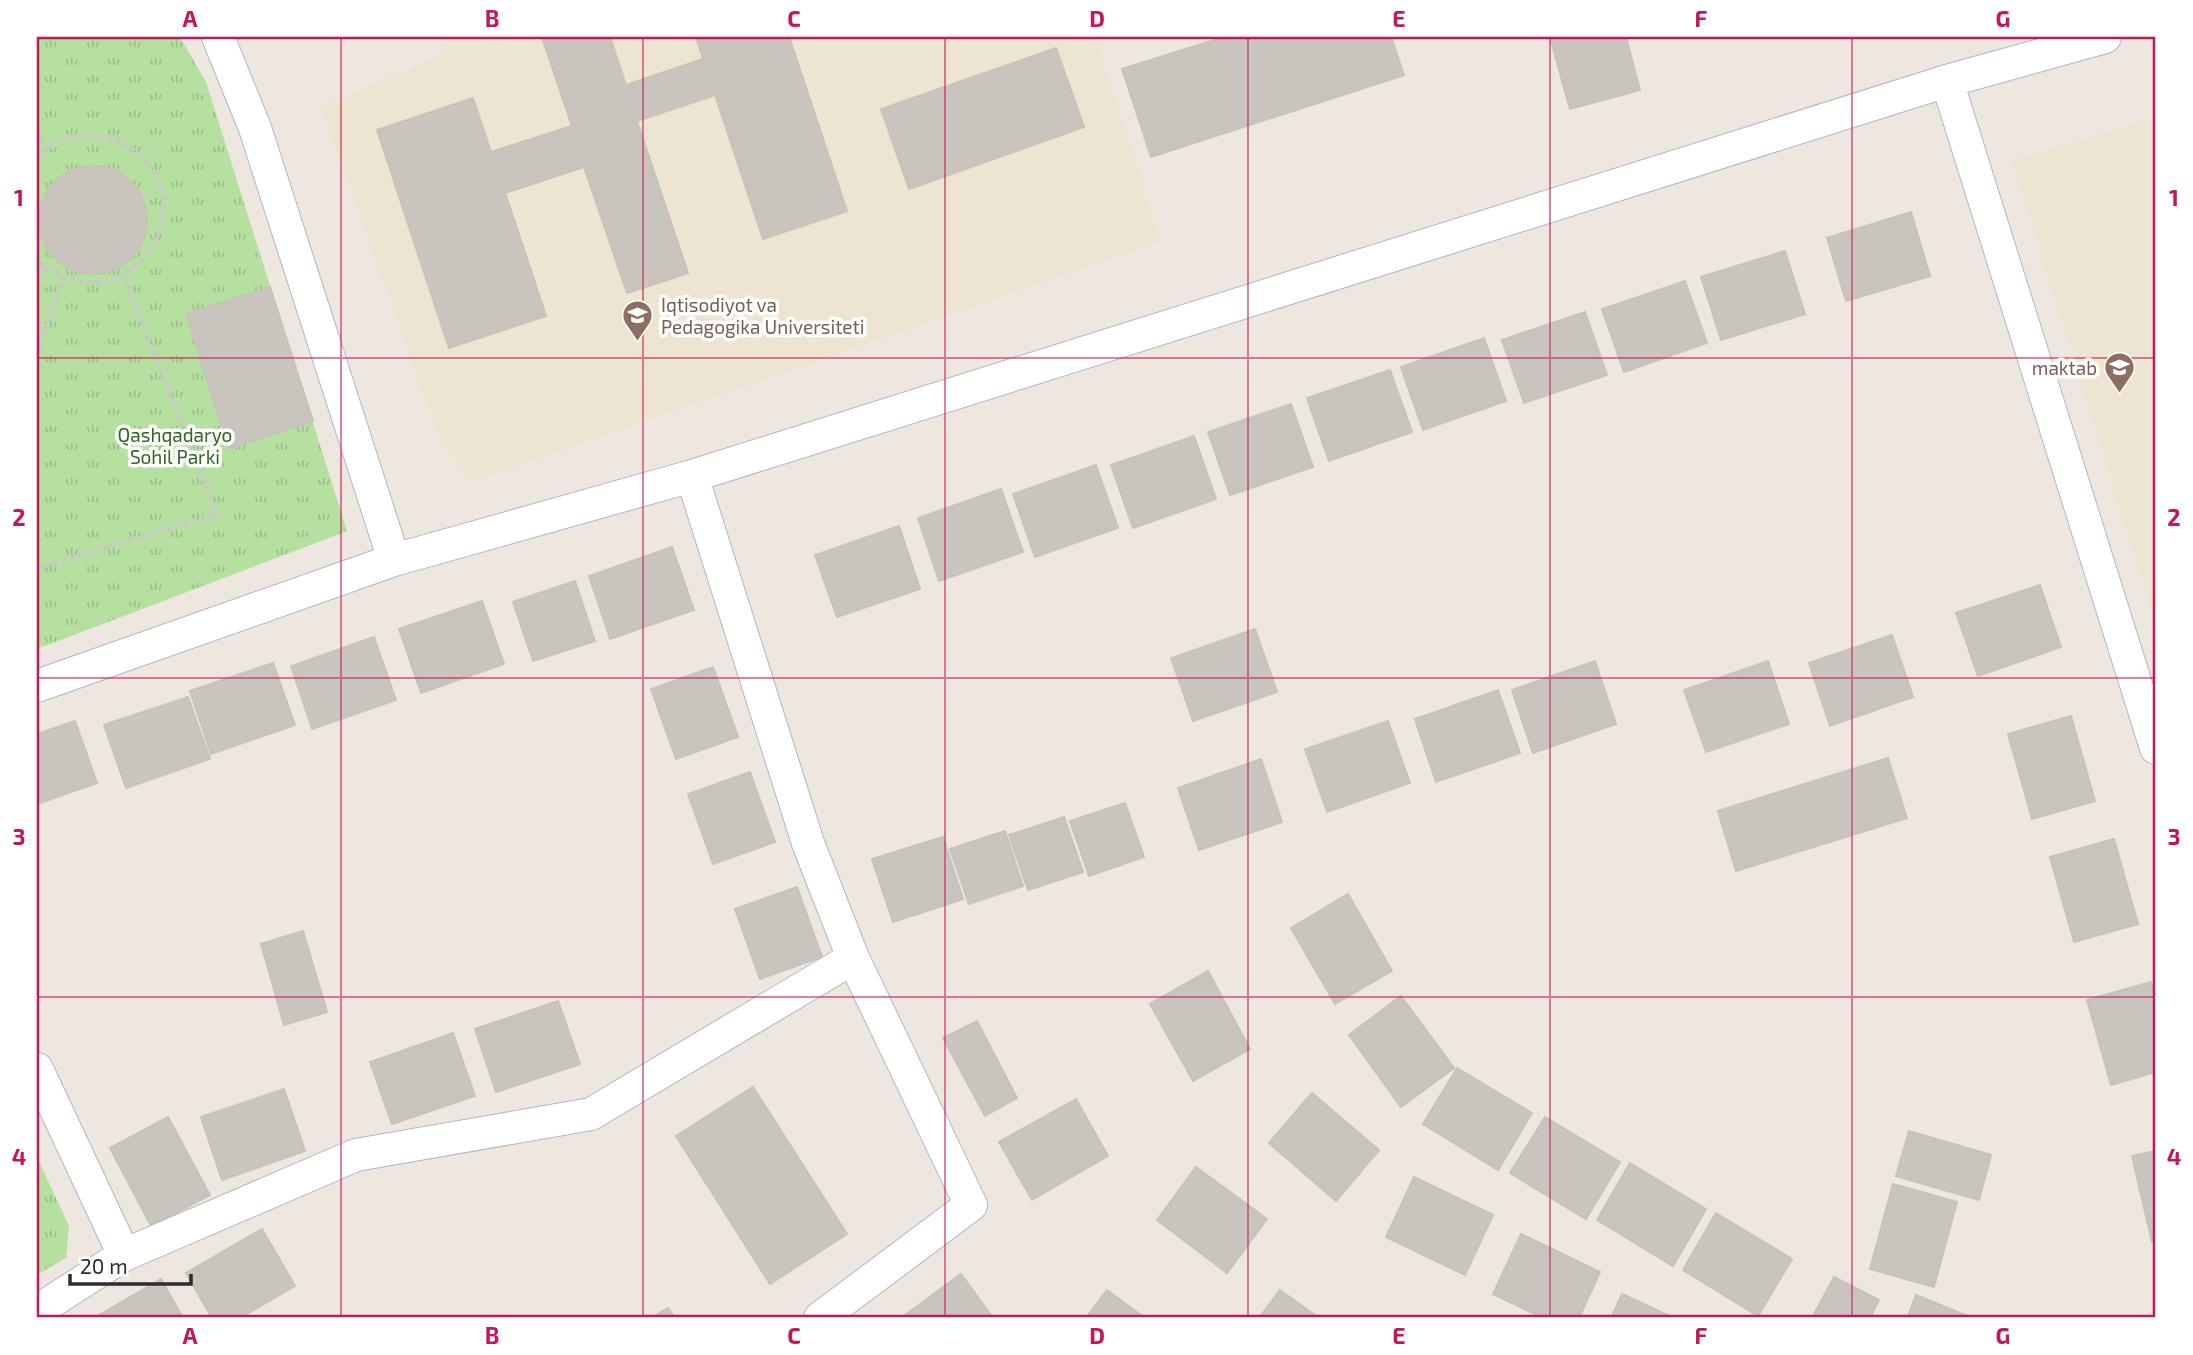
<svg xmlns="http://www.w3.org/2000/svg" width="2193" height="1355" font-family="'Exo 2',sans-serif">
<defs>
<pattern id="park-tufts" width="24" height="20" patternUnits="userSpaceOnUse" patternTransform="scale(1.75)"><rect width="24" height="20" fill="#b5e0a0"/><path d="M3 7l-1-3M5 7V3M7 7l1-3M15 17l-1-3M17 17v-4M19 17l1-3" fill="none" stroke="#9cc08a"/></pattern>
</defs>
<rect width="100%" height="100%" fill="#ede7e0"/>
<path fill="#ede4d1" d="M439,37h656l66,204 -687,240 -33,-37 -120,-337 123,-53z
M2156,117v509l-144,-465z"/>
<path fill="url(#park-tufts)" d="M37,37h143l26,45 141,449 -310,118z
M37,1157l32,69 -3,32 -29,17z"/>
<path fill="#c9c5be" stroke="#c8c3b9" stroke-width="2" d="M542,37h68l16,48 77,-26 -7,-22h93l58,174 -84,28 -48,-144 -78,26 51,152 -61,20 -43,-126 -79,26 41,123 -97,32 -72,-218 96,-32 18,54 81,-26z
M1224,37h167l13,38 -253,82 -29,-88z
M1550,37h76l14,53 -70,19z
M1056,48l28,79 -175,62 -28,-80z
M39 220a54 54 0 1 1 108 0a54 54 0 1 1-108 0Z
M1911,212l19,64 -84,25 -19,-63z
M1785,251l20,63 -84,26 -20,-63z
M1685,281l22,62 -83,29 -22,-63z
M270,287l43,134 -84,28 -43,-135z
M1585,312l22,63 -83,28 -22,-63z
M1484,338l22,63 -83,29 -22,-63z
M1390,370l22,62 -83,29 -22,-63z
M1291,404l22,63 -83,28 -22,-63z
M1194,436l22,63 -83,29 -22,-63z
M1096,465l22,63 -83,29 -22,-63z
M1001,489l22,63 -84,29 -21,-63z
M899,526l21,63 -83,28 -22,-62z
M672,547l22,63 -84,29 -21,-63z
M575,581l20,60 -62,20 -20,-59z
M2040,585l21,62 -83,29 -22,-63z
M482,601l22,63 -83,29 -22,-64z
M1255,629l22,63 -84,29 -22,-63z
M1892,635l21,62 -83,29 -21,-63z
M374,637l22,63 -84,29 -21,-63z
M1595,661l21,63 -83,29 -21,-63z
M1768,661l21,63 -83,28 -22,-62z
M273,663l22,62 -84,29 -21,-63z
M713,667l25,70 -62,22 -25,-70z
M1498,690l22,63 -84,29 -21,-63z
M188,697l22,62 -84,29 -22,-63z
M2071,716l24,85 -63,18 -24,-85z
M75,721l22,62 -60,21v-70z
M1388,721l22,62 -83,29 -22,-63z
M1888,758l19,60 -171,53 -18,-60z
M1261,759l21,63 -83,28 -21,-62z
M750,772l25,70 -62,22 -25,-70z
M1125,803l19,54 -55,19 -19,-55z
M1064,817l19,55 -55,18 -19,-55z
M1005,831l18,55 -54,18 -19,-55z
M943,837l20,62 -70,23 -21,-63z
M2114,839l24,85 -64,18 -24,-85z
M797,887l25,70 -62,22 -25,-70z
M1348,894l44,77 -57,33 -44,-76z
M303,931l24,81 -43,13 -23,-81z
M1208,971l42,78 -57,32 -43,-77z
M2151,982l5,19v71l-45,13 -24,-85z
M1401,996l53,72 -53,39 -52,-72z
M558,1001l22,63 -84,28 -21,-63z
M977,1021l40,77 -32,18 -42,-78z
M453,1033l22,63 -83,28 -22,-62z
M1457,1068l75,45 -34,57 -75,-46z
M753,1087l94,147 -77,50 -94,-148z
M284,1089l21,62 -83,29 -21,-63z
M1312,1093l67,57 -43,51 -67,-58z
M1076,1099l32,57 -76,44 -33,-58z
M168,1117l42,78 -59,31 -41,-78z
M1545,1117l75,45 -34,57 -76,-46z
M1909,1131l82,24 -12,45 -83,-24z
M2156,1151v90l-4,1 -20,-86z
M1630,1163l76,46 -33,57 -76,-46z
M1196,1167l71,52 -40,54 -70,-53z
M1414,1177l79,38 -28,60 -79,-38z
M1893,1184l64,18 -23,85 -64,-18z
M1716,1213l76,46 -34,57 -75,-46z
M262,1229l33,57 -55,32h-28l-26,-45z
M1521,1234l79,38 -21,46h-36l-50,-24z
M961,1274l32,44h-92z
M1834,1277l45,23 -9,18h-58z
M161,1279l22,39h-89z
M1107,1290l38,28h-59z
M1280,1290l39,28h-60z
M1622,1294l52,24h-63z
M1916,1295l56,23h-65z
M668,1308l7,10h-24z"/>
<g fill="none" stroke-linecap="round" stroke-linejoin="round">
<defs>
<path id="street" d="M218,37l37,91 139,432
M1947,81l209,667
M692,476l116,367 45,115 118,247 -151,113
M37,686l357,-126 298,-84 1255,-395 158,-44
M37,1069l87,186
M37,1311l87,-56 232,-100 235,-41 262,-156"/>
</defs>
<use href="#street" stroke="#b3b6bf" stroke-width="34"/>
<path stroke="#c8c8c8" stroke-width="4.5" stroke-dasharray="5 3.5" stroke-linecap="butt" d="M37,132l10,16
M37,158c17,-18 43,-27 67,-21 117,30 43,205 -67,124
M37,279l10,-10
M37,353l26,-75
M37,568l180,-54 -93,-238"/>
<use href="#street" stroke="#fff" stroke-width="32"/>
</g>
<path fill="none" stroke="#c2185b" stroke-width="2" stroke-opacity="0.55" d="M341,37v1281M643,37v1281M945,37v1281M1248,37v1281M1550,37v1281M1852,37v1281M37,358h2119M37,678h2119M37,997h2119"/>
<defs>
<symbol id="university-pin" viewBox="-11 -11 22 30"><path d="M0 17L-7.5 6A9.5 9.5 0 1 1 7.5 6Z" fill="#8d6e63" stroke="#fff"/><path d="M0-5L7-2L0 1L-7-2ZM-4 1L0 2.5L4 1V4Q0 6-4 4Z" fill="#fff"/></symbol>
<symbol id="school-pin" viewBox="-11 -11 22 30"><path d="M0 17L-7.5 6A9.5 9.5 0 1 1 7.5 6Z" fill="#8d6e63" stroke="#fff"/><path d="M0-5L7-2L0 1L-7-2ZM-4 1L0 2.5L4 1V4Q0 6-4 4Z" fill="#fff"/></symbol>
</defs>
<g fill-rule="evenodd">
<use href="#university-pin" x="620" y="298" width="35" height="47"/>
<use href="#school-pin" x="2102" y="350" width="35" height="47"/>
</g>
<g text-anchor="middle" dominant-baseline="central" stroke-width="7" stroke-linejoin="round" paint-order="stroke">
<g font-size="19" fill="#785e54" stroke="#fff" text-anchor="start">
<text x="661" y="304">Iqtisodiyot va<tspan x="661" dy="22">Pedagogika Universiteti</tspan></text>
<text x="2097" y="367" text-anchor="end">maktab</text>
</g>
<g font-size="19" fill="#2d661f" stroke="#fff">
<text x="175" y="434">Qashqadaryo<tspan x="175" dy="22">Sohil Parki</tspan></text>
</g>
</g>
<rect width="2193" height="1355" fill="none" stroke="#ffffff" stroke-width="77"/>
<path d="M70 1274v10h121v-10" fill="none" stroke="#2c2c2c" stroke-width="3.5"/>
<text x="80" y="1274" font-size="21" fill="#2c2c2c" stroke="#ffffff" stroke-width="5" paint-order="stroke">20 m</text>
<rect x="38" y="38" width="2116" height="1278" fill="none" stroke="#c2185b" stroke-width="2.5"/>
<g font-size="23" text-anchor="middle" font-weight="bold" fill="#c2185b">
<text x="190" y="27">A</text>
<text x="492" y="27">B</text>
<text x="794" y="27">C</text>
<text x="1097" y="27">D</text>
<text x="1399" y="27">E</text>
<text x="1701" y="27">F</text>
<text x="2003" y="27">G</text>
<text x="19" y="206">1</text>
<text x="2174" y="206">1</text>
<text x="19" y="526">2</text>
<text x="2174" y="526">2</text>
<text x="19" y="845">3</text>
<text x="2174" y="845">3</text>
<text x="19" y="1165">4</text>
<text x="2174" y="1165">4</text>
<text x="190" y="1344">A</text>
<text x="492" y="1344">B</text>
<text x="794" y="1344">C</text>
<text x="1097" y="1344">D</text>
<text x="1399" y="1344">E</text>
<text x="1701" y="1344">F</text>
<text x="2003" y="1344">G</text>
</g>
</svg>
